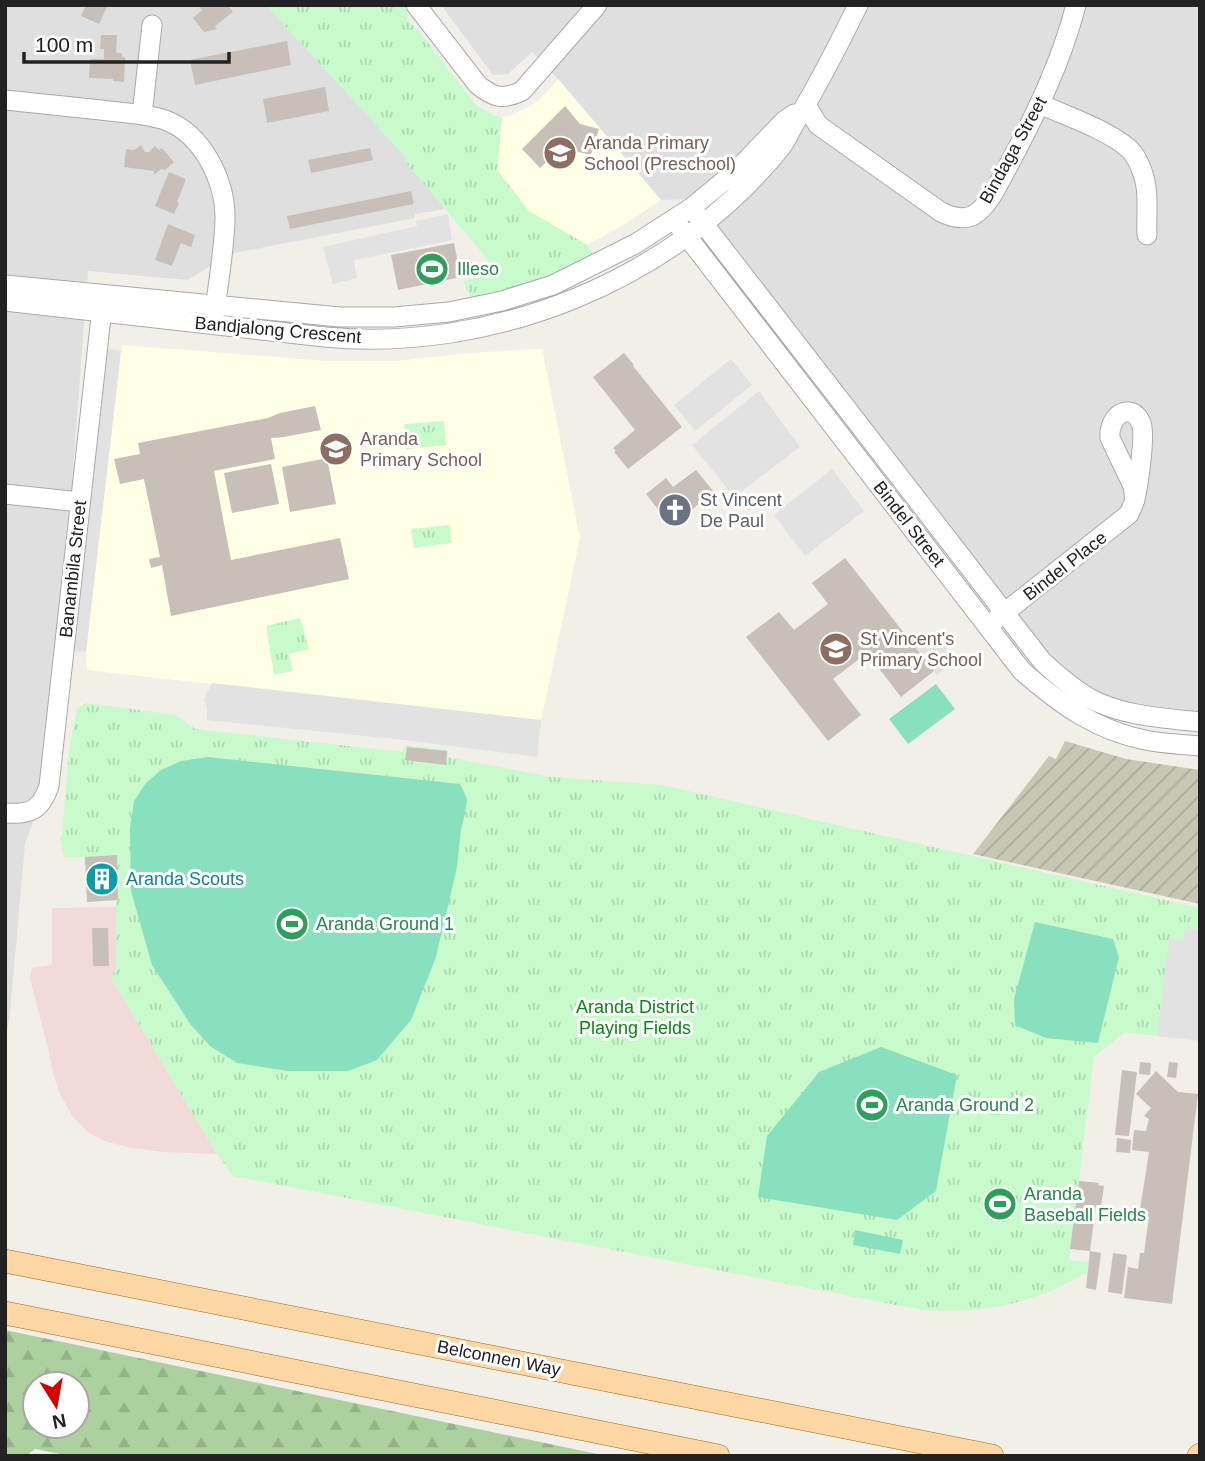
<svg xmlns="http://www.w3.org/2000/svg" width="1205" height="1461" font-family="Helvetica,sans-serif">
<defs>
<pattern id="construction-furrows" width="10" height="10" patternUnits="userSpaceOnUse" patternTransform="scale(1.75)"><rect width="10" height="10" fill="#c7c7b4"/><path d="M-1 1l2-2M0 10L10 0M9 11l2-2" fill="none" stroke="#abab9a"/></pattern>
<pattern id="forest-firs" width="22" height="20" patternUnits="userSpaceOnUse" patternTransform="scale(1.75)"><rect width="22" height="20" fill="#add19e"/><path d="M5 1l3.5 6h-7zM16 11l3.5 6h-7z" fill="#95b388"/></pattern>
<pattern id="park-tufts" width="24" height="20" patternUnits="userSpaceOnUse" patternTransform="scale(1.75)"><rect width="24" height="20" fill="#c8facc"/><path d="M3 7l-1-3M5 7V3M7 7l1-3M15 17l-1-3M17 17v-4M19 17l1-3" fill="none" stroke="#acd6af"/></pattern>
</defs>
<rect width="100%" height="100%" fill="#f2efe9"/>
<path fill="#e0dfdf" d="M5,5h261l142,154 -3,2 41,48 -31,5v4l-181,35 -47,27 -99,-9 -24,320 -20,200 -19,53 -15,169 -5,31z
M441,5h759v710l-76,-8 -47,-18 -39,-37 -347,-453 -30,1 -103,-121 -26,-27 -24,22 -15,1z"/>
<path fill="#f2dad9" d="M117,907l-1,62 -5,9 106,176 -54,-2 -31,-4 -28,-7 -15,-8 -17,-17 -12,-22 -6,-17 -6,-29 -18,-69 2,-11 20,-3v-57z"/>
<path fill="#ffffe5" d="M558,79l103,121 -36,24 -38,21 -58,-34 -32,-41 5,-53 10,-2 20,-10 8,-6z
M122,345l204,16h70l73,-8 73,-4 38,189 -39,183 -454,-51 -1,-18z"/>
<path fill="url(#construction-furrows)" d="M1065,741l61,18 74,11v134l-227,-50 76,-98 7,3z"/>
<path fill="url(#forest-firs)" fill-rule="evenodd" d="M5,1330l602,126h-537l-35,-7 -9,7h-21zM35,1384h42v42h-42z"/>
<path fill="url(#park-tufts)" d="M266,5h137l5,7 -1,8 11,10 59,76 18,10 7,1 -5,53 32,41 58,34 9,15c-40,17 -83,28 -125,38l-8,-17 36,-8 -95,-113 3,-1z
M444,421l2,24 -39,4 -3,-25z
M450,525l2,18 -38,5 -3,-19z
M300,618l9,31 -20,5 4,17 -19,4 -8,-49z
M86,703l90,12 19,14 208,23 2,-7 43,5 -1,7 105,20 110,8 538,123v22l-15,-2 -2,12 -14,-1 -12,97 -32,-4 -31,25 -25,203 20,2 -1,10c-54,31 -103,43 -166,38l-689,-134 -16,-22 -106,-176 5,-9v-105l-31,1 -1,-8h-20l-4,-20h2l7,-86 8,-42z"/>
<path fill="#88e0be" d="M936,684l19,25 -47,35 -19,-25z
M208,757l252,27 7,15 -2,15 -4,15 -4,38 -21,90 -25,63 -34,40 -29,11h-60l-51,-8 -27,-17 -19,-21 -39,-60 -21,-74 -1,-63 4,-27 12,-18 15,-13 20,-9z
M1035,922l78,17 6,18 -21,86 -52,-5 -31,-13 -1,-26z
M881,1047l76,28 -21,116 -39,29 -139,-23 9,-61 52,-64z
M855,1230l48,10 -3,14 -47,-9z"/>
<path fill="#e2e2e2" d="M448,214l4,26 -98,20 3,18 -24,6 -10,-37 94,-21 -1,-5z
M105,348l16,3 -35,301 -14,-1z
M731,359l21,26 -57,46 -21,-26z
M759,391l41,56 -66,50 -42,-52z
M832,469l32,42 -59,45 -31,-41z
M933,631l23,29 -19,15 -23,-30z
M212,683l329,37 -4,37 -133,-17 -197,-20v-12l-3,-9z
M1185,928l15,2v111l-43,-5 12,-98 14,2z"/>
<path fill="#c7bfb8" d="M86,5h22l-9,19 -18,-8z
M203,5h24l6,7 -18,14 2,3 -13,3 -11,-14 9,-8 -2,-2z
M101,35h16l-1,18h6v4h3l-1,25 -11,-1v-2l-24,-1 1,-19h14v-10h-4z
M287,41l4,24 -96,20 -5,-25z
M325,87l4,24 -62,12 -4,-24z
M565,106l15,18 19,5 -8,26 -29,-7 -22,20 -18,-19z
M141,145l4,7h4l6,-6 4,4 3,-2 12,14 -9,8 -4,-1 -7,6v-4l-30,-4 2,-18 8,1z
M370,148l3,12 -62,13 -3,-13z
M169,172l17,7 -9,23 2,1 -5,11 -19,-8z
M411,191l3,13 -124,25 -3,-13z
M168,224l27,11 -4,12 -10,-4 -9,23 -17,-6z
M454,243l7,34 -63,13 -7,-35z
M624,353l10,12 -1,1 49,61 -54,42 -14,-17 2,-1 -3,-3 22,-18 -42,-53z
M315,406l6,24 -37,7 -13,1 4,21 -61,12 17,89 109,-22 9,41 -178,37 -9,-51 -11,3 -2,-9 11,-2 -16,-78 -24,5 -6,-25 26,-5 -2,-11 130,-25 12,-5z
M327,458l9,46 -46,8 -8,-45z
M271,464l8,40 -47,9 -8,-40z
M696,470l18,22 -43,34 -25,-32 20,-16 7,9z
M845,558l89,113 -33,26 -34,-44 -34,26 28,36 -33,26 -82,-104 33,-25 15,18 34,-26 -16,-21z
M407,747l40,4 -1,14 -41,-5z
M117,855l1,45 -31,2 -2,-45z
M92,928h16l1,38h-16z
M1140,1062l11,1 -1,12 -11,-1z
M1169,1062l9,1 -2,15 -9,-1z
M1122,1070l15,2 -8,64 -14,-1z
M1156,1071l22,21 20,2 -26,210 -48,-6 4,-31 10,2 2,-16h4l5,-36 -10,-1 10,-64 -17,-2 2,-20 12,1 3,-12 -5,-3 7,-8 -15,-14z
M1117,1138l14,2 -1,13 -14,-1z
M1079,1181l20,2 -1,2 6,1 -3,20 -5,-1 -6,46 -20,-2z
M1090,1251l11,2 -5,37 -10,-2z
M1113,1253l14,2 -5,39 -14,-2z"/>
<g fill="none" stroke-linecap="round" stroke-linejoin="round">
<defs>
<path id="minor" d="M416,5l62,80c16,13 25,15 44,6l75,-86
M5,100c32,3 64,7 96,10 21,3 44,3 64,10 38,14 61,62 60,100 -1,32 -7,65 -11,96
M1040,104c26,12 66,25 88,44 9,8 14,21 17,33 4,17 1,37 2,54
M806,105l12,20 123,87c10,5 20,8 31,4 16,-8 26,-32 35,-48 28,-52 54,-105 69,-163
M142,115l10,-90
M696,214l346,447c15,14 30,27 47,37 33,18 74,20 111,24
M679,226l343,445c38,33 73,59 123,69 18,4 37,4 55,6
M5,285l335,32h54l55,-5 53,-11 51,-16 82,-41 56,-36 45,-37 48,-50 10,-7
M5,301l319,36c170,16 351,-57 458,-191 6,-9 10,-19 16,-28 22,-37 41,-74 60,-113
M5,494l75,8
M994,621l135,-107c2,-5 5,-10 6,-15 3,-13 11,-65 6,-76 -9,-22 -33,-9 -31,15l23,48 2,14
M5,813c25,2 36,-3 44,-27l54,-487"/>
<path id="major" d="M5,1261l987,195
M5,1313l713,143
M1199,1456l1,-1"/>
</defs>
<use href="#minor" stroke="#a9a9a9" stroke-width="21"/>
<use href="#major" stroke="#a06b00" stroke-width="24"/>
<use href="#minor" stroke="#fff" stroke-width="19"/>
<use href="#major" stroke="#fcd6a4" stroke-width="23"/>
</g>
<defs>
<symbol id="school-disc" viewBox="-11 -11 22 22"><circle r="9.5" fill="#8d6e63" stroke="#fff"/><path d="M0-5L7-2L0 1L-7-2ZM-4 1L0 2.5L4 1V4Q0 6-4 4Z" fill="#fff"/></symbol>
<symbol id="stadium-disc" viewBox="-11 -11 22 22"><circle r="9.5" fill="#2e9e5b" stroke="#fff"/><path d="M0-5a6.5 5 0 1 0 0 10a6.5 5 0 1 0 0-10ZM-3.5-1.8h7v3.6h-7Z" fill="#fff"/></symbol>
<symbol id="church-disc" viewBox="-11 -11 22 22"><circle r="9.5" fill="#6b7280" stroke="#fff"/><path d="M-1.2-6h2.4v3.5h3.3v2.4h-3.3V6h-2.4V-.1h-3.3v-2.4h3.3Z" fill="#fff"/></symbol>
<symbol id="building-disc" viewBox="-11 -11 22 22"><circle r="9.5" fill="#0f9aa8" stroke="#fff"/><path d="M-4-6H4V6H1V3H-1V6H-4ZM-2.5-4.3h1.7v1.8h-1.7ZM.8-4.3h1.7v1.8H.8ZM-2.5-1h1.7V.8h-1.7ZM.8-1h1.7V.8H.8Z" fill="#fff"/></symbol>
</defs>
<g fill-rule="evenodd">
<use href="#school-disc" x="541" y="134" width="38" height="38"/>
<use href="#stadium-disc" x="413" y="250" width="38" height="38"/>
<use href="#school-disc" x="317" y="430" width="38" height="38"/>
<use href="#church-disc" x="656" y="491" width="38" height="38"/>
<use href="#school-disc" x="817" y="630" width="38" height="38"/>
<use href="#building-disc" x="83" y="860" width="38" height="38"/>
<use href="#stadium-disc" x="273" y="905" width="38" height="38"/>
<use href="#stadium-disc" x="853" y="1086" width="38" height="38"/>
<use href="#stadium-disc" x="981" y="1185" width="38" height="38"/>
</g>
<g text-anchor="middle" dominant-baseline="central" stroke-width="6" stroke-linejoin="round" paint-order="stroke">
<g font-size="18" fill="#785e54" stroke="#fff" text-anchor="start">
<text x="584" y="143">Aranda Primary<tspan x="584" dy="21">School (Preschool)</tspan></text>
<text x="360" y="439">Aranda<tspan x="360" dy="21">Primary School</tspan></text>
<text x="860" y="639">St Vincent's<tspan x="860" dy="21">Primary School</tspan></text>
</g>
<g font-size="18" fill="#222" stroke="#fff">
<text transform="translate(1013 150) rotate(-61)">Bindaga Street</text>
<text transform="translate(278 330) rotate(5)">Bandjalong Crescent</text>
<text transform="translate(909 524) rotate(52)">Bindel Street</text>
<text transform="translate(1065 566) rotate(-38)">Bindel Place</text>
<text transform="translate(73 569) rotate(-84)">Banambila Street</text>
<text transform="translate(499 1358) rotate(11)">Belconnen Way</text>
</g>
<g font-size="18" fill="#27864d" stroke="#fff" text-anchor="start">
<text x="457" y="269">Illeso</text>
<text x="316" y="924">Aranda Ground 1</text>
<text x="896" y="1105">Aranda Ground 2</text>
<text x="1024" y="1194">Aranda<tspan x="1024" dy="21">Baseball Fields</tspan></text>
</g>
<g font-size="18" fill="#5b616d" stroke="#fff" text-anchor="start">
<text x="700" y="500">St Vincent<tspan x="700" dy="21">De Paul</tspan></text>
</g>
<g font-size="18" fill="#0d838f" stroke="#fff" text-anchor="start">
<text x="126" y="879">Aranda Scouts</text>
</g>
<g font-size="18" fill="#0c8416" stroke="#fff">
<text x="635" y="1007">Aranda District<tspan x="635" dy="21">Playing Fields</tspan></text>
</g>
</g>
<rect width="1205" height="1461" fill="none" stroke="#222222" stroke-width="14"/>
<g transform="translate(56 1405) rotate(169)"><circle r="33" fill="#ffffff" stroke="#a7a7a7" stroke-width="2"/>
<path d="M0-5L12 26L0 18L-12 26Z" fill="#d40000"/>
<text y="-10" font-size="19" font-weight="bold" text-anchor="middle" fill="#222222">N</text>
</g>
<path d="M24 52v10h205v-10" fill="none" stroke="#222222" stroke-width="3.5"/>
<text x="35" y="52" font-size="21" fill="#222222" stroke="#ffffff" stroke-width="5" paint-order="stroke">100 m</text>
</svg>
